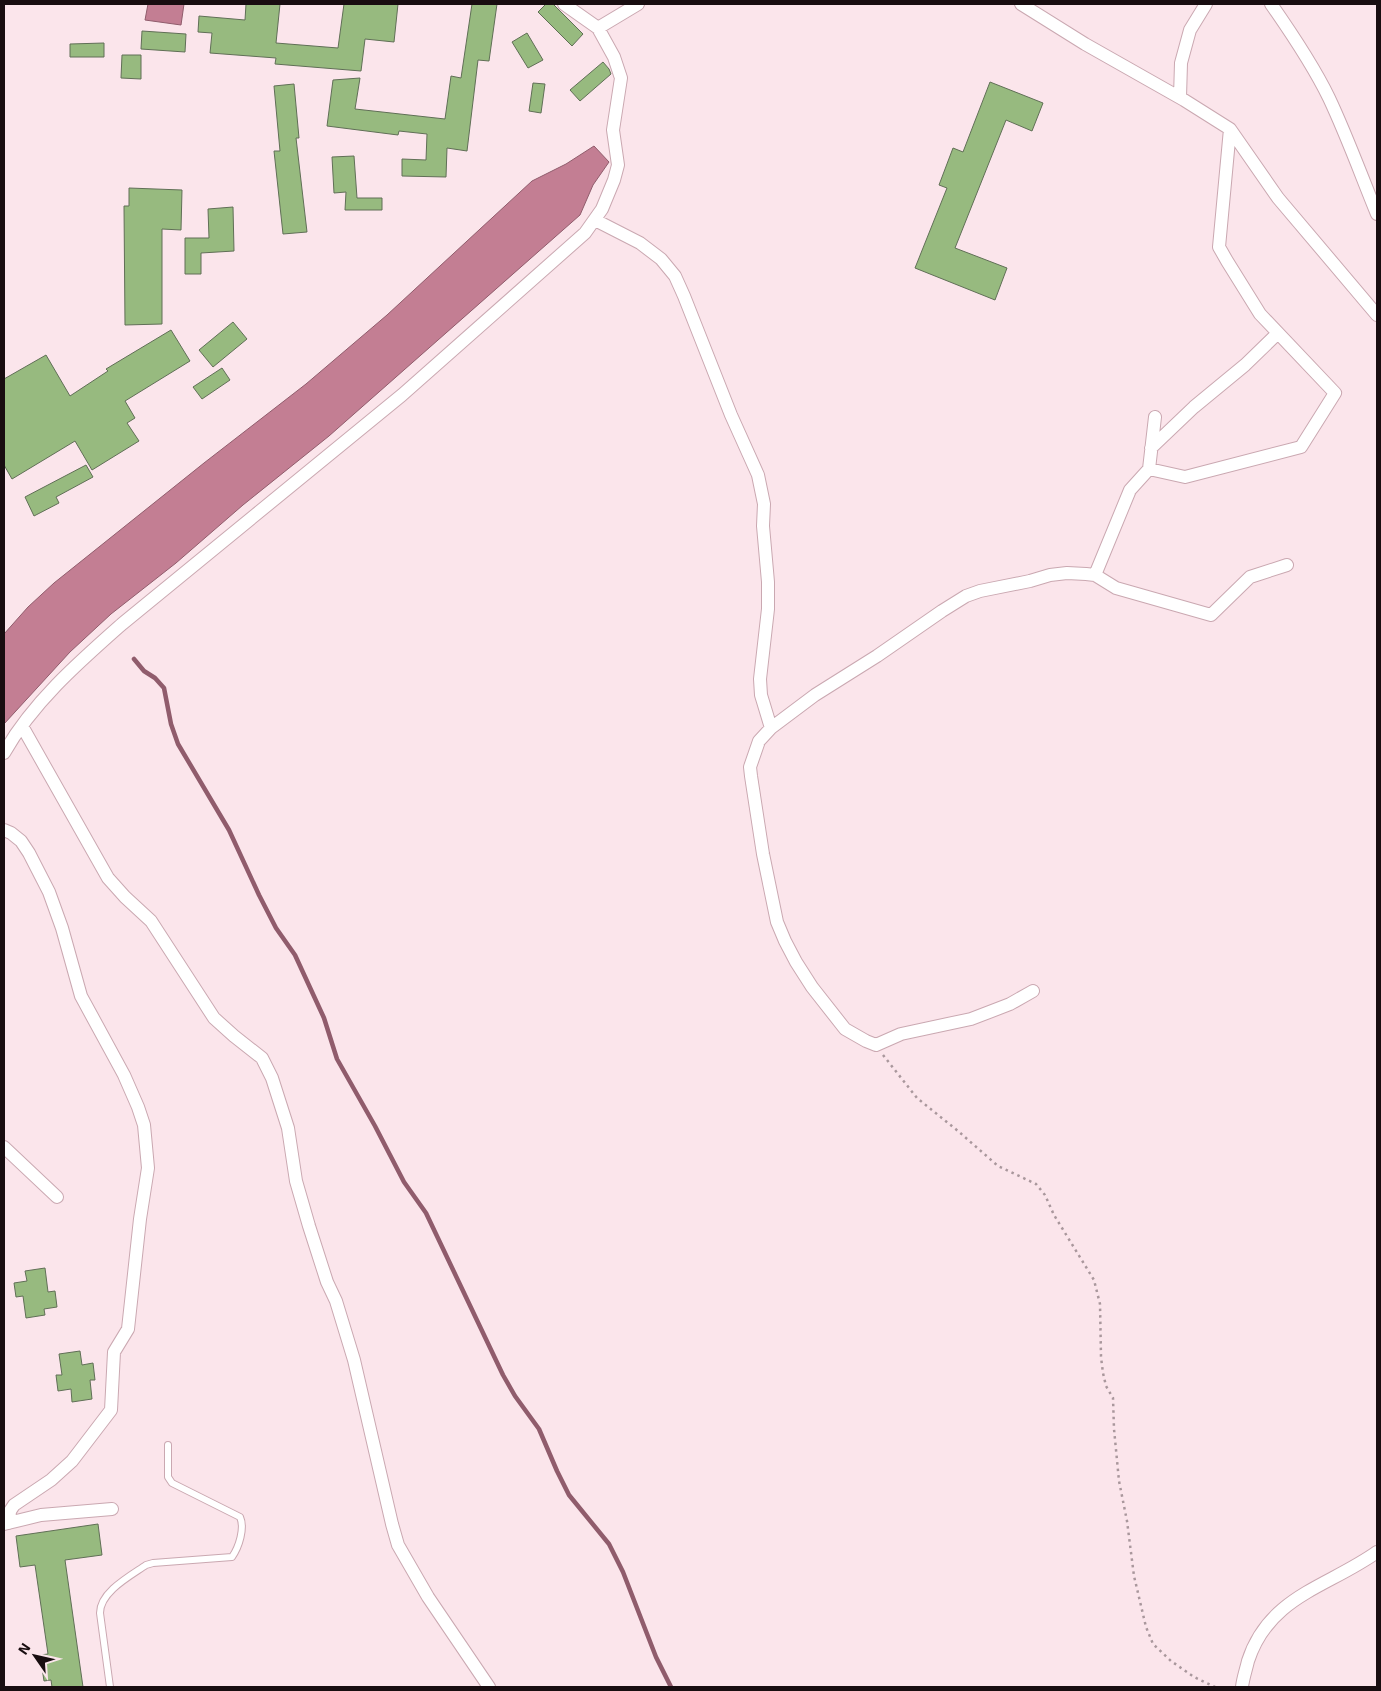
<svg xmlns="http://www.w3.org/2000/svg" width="1381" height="1691" font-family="'Exo 2',sans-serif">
<rect width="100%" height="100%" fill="#fbe5eb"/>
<path fill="#c37e93" stroke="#905c6c" d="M148,4h36l-3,21 -36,-5z
M594,146l15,16 -16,23 -13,30 -251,221 -86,69 -67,58 -65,51 -41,38 -66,72v-90l24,-27 26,-24 150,-120 102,-79 81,-69 145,-134 34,-17z"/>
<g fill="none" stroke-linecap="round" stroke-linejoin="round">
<path stroke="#905c6c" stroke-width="4.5" d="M134,659l10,12 11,7 9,10 7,36 7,20 51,86 30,65 17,33 19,27 29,63 13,41 38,67 29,56 22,31 77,162 12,21 24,33 18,42 12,24 40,49 14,28 33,85 15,30"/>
</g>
<path fill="#97ba7f" stroke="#606f56" d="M246,4h34l-4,39 62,5 6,-44h54l-4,38 -29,-3 -4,32 -86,-7 1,-6 -66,-5 2,-20 -14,-1 1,-16 46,4z
M472,4h25l-8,57 -11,-1 -11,91 -20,-3 -1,29 -44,-1v-17l24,1 1,-26 -28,-3 -1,4 -71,-9 6,-46 27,-2 -5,31 90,10 6,-43 10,2z
M546,4h7l30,30 -11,12 -34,-34z
M142,31l44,3 -1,18 -44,-3z
M527,33l16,27 -15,8 -16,-26z
M104,43v14h-34v-13z
M122,55h19v24l-20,-1z
M603,62l6,7 2,5 -31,27 -10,-11z
M990,82l53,21 -11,28 -26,-11 -51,128 52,20 -12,32 -80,-32 32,-80 -8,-3 14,-37 10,4z
M533,83l12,1 -4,29 -12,-2z
M294,84l5,54h-3l11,94 -24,2 -9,-83h6l-6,-65z
M354,156l3,42h25v12h-37l1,-18 -12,1 -2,-36z
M129,188l53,2 -1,40 -19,-1v95l-37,1 -1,-119h5z
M233,207l1,44 -33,2v21h-16v-36h24l-1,-29z
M233,322l14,17 -34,28 -14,-17z
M171,330l19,31 -65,40 10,17 -8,5 12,18 -47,29 -17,-29 -63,38 -8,-14v-86l42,-24 24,41 38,-25 -2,-2z
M222,368l8,12 -28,19 -9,-12z
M86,465l7,12 -37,20 3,6 -25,13 -9,-19z
M45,1268l3,24 7,-1 2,16 -13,2 1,6 -19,3 -3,-22 -7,1 -2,-14 13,-2 -2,-10z
M80,1351l2,14 11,-2 2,17h-5l2,19 -20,3 -1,-13 -13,2 -2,-16h6l-3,-21z
M98,1524l4,31 -37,5 18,127h-31l-1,-7 -7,1 -4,-26 8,-1 -13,-89 -15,2 -4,-31z"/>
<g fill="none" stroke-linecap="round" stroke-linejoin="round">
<defs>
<path id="lane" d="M110,1687l-10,-74c0,-21 30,-37 46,-48l7,-2 79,-6c7,-10 13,-29 8,-40l-68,-34 -4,-6v-32"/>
<path id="street" d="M564,4l34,24 40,-24
M1021,4l64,40 99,56 46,29 48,69 99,117
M1271,4c21,30 42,61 58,94 18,38 32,77 48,116
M1180,97l1,-34 9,-33 16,-26
M595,220l45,23 21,16 14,17 9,20 47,119 27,60 6,29 -1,22 5,56v27l-8,70 1,16 10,33
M1151,448l43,-41 51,-42 33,-32
M1149,469l6,-52
M1095,575l35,-85 19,-21 36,8 116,-30 34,-54 -75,-79 -33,-53 -8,-14 11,-118
M22,726l86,152 17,19 26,24 63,97 20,18 28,22 10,20 16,50 8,53 13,45 18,56 9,19 18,59 38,164 6,21 30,52 61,90
M4,753c29,-51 75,-91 118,-129l280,-229 183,-162 17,-24 12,-29 4,-15 -5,-35 8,-52 -7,-21 -16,-29
M4,830l7,3 10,8 8,12 20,39 13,36 19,68 43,79 14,32 6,18 4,43 -8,51 -12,110 -14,23 -3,58 -39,51 -21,19 -37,25 -4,6 -1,12
M1033,991l-23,13 -39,15 -70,15 -25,11 -10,-4 -21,-12 -33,-42 -16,-25 -11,-21 -8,-19 -14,-68 -12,-78 -1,-9 9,-26 12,-13 44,-33 62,-39 65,-45 24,-15 14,-5 50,-10 20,-6 17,-2 19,1 9,1 21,13 95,27 39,-38 37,-12
M4,1147l53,50
M4,1524l37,-9 71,-6
M1242,1687c1,-9 4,-17 6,-26 21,-65 80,-74 129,-109"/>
</defs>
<use href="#lane" stroke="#caa8b1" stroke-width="8"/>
<use href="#street" stroke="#caa8b1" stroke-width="14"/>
<path stroke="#a9979c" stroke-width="2.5" stroke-dasharray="2.5 4" stroke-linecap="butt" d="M883,1055l34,43 41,33 40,35 38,18 9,11 9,20 40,65 6,24 1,53 2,16 3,13 7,12 1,31 5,52 8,40 7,55 12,51 7,17 18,17 23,16 21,10"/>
<use href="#lane" stroke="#fff" stroke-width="6"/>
<use href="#street" stroke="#fff" stroke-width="12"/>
</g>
<rect width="1381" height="1691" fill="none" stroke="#180d10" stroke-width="10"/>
<g transform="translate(35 1656) rotate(304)" stroke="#fbe5eb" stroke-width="4" paint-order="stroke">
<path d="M0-4L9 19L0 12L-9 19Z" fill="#180d10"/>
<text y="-8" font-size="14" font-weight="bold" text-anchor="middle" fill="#180d10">N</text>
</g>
</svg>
